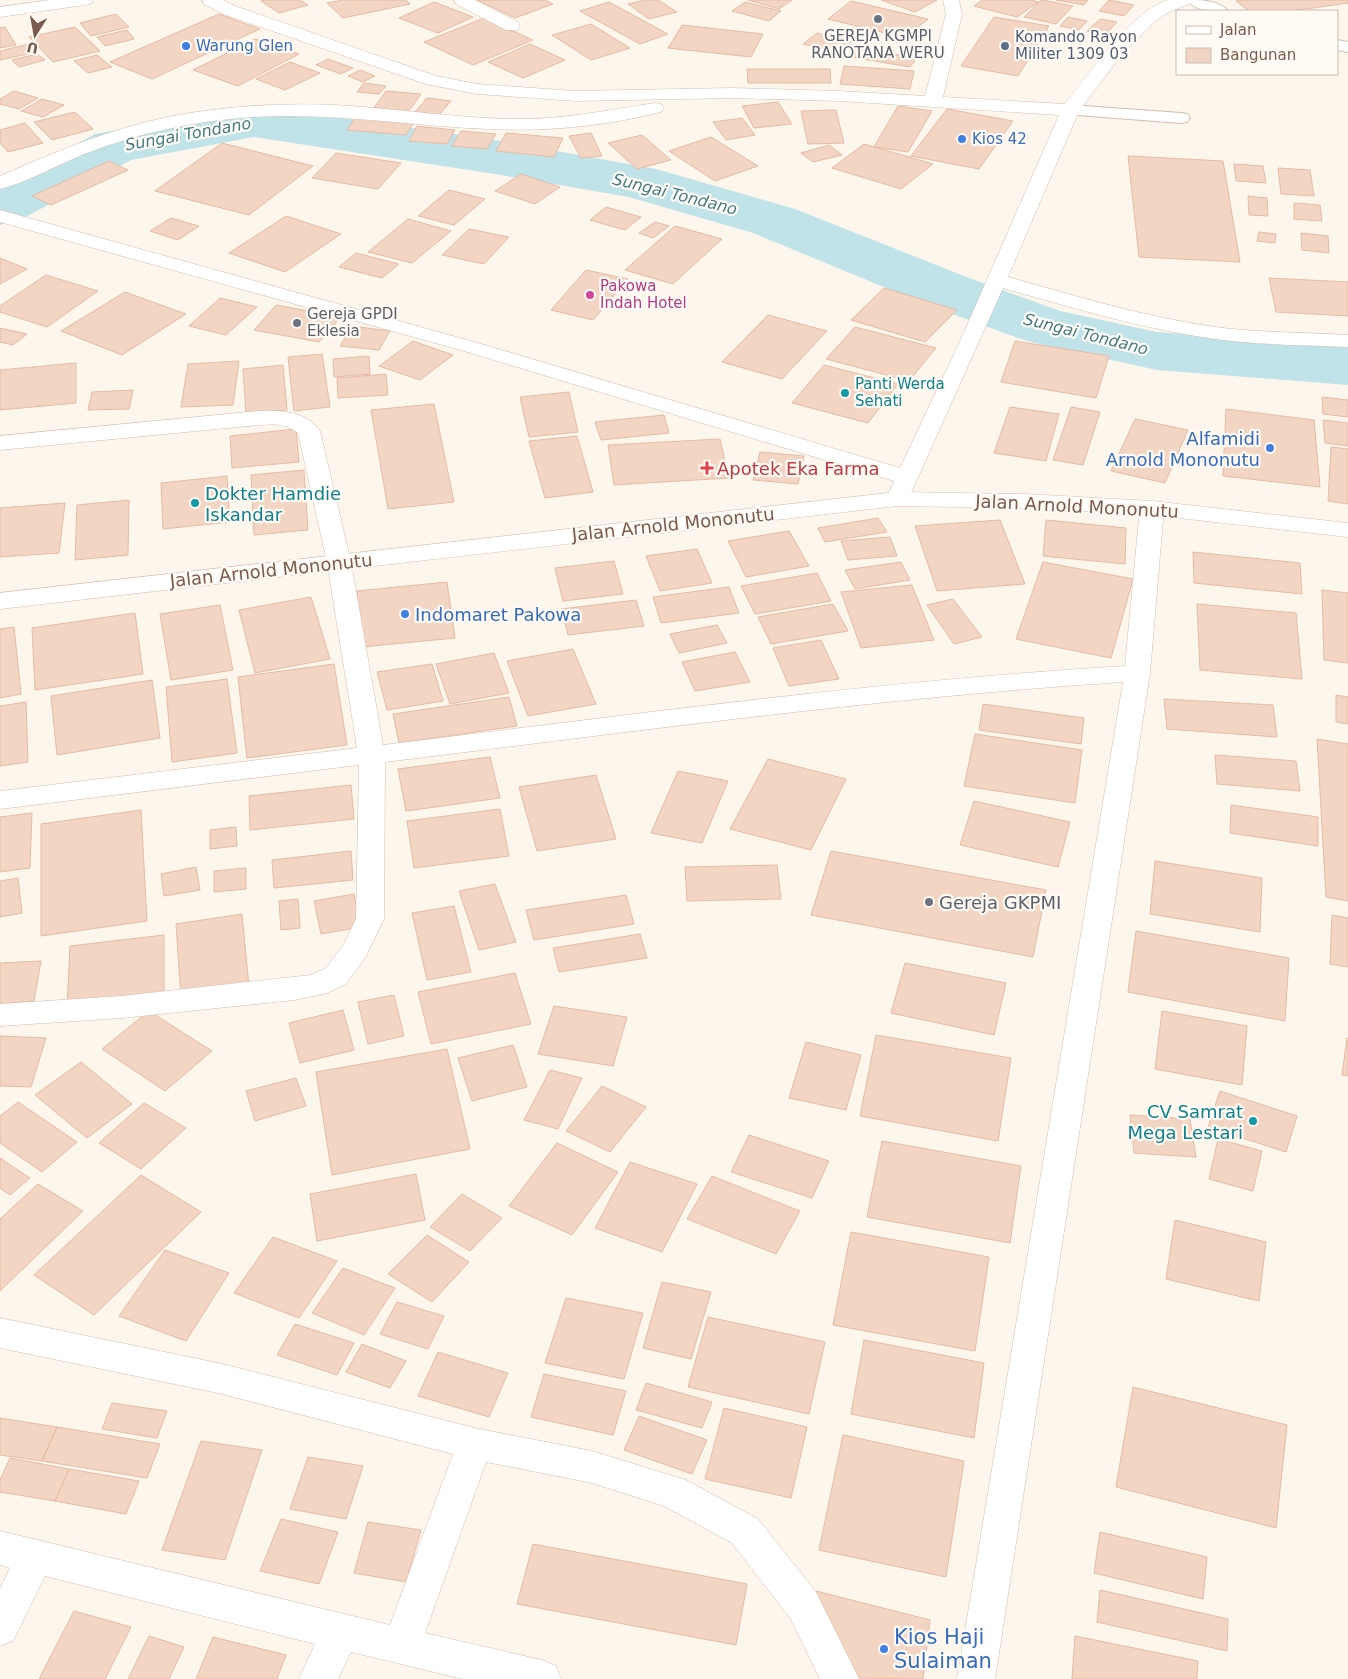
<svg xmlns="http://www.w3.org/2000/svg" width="1348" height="1679" font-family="'DejaVu Sans',sans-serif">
<rect width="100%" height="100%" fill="#fdf6ec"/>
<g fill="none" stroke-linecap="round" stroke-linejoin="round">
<path fill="#bfe3e8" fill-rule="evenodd" d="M254,105l241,35 161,29 139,40 174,69 91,33 97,21 191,15v38l-191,-15 -114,-25 -22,-6 -96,-35 -172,-71 -124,-36 -134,-23 -241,-37 -123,23 -111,60 -20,5v-40l95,-51z"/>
</g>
<path fill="#f3d5c3" stroke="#e6bba3" d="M264,0h36l8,5 -29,8 -18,-12z
M343,0h63l4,4 -67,14 -16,-15z
M477,0h68l8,4 -38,14z
M645,0h13l19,12 -28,7 -21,-15z
M748,0h44l-13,9z
M881,0h56l-22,12z
M982,0h50l6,2 -21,15 -43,-11z
M1041,0h1l31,6 -17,18 -32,-7z
M1056,0h32l-4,5z
M1109,0l25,5 -10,11 -25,-5z
M1244,0h104v3l-56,8h-43l-13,-10z
M851,1l77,18 -23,19 -77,-19z
M434,2l39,15 -35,16 -39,-15z
M609,2l59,32 -28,10 -60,-33z
M745,2l36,9 -12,10 -37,-10z
M116,14l13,13 -38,9 -11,-13z
M219,14l41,15 -108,50 -42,-17z
M994,17l55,9 -31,50 -57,-10z
M1068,17l19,4 -8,9 -19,-4z
M484,18l49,22 -60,25 -49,-23z
M1100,19l17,3 -12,13 -18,-4z
M591,24l39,24 -39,12 -39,-25z
M682,25l81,9 -12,23 -83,-9z
M5,27l11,18 -16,3v-20z
M75,27l25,24 -47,11 -24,-25z
M127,30l7,9 -29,7 -8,-9z
M817,33l35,8 -14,12 -35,-9z
M255,39l44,15 -61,32 -45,-16z
M29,44l8,8 -37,8v-9z
M530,44l35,16 -42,18 -35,-16z
M858,48l59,10 -7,9 -59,-10z
M37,54l8,6 -26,7 -7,-7z
M97,55l15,12 -24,6 -14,-12z
M328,59l25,9 -12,6 -25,-9z
M290,62l30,11 -35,17 -29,-11z
M844,66l70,5 -4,18 -70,-5z
M747,69h83l1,14h-83z
M360,70l15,6 -12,6 -15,-6z
M364,83l22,3 -7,8 -22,-2z
M14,91l24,7 -19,11 -19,-5v-5z
M386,91l35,3 -13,18 -35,-3z
M427,98l24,3 -12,14 -24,-3z
M42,99l22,6 -21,12 -22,-6z
M778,102l14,22 -38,4 -12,-22z
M898,106l34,5 -24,41 -34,-5z
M947,109l66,12 -34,48 -68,-13z
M836,110l8,33 -36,1 -7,-33z
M75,112l18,17 -41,11 -18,-18z
M356,117l58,5 -8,13 -59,-5z
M742,118l13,17 -29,5 -13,-18z
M25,123l18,20 -35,9 -8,-9v-13z
M417,126l38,4 -8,14 -38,-3z
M461,131l35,3 -9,15 -35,-3z
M506,133l57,5 -9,19 -58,-6z
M591,133l11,23 -21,2 -12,-22z
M642,135l29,25 -34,9 -29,-26z
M711,137l47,29 -43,15 -46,-30z
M222,143l91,23 -64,49 -94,-24z
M864,144l69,20 -32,25 -69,-21z
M829,145l13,10 -29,7 -12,-9z
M336,153l65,10 -23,26 -66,-11z
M1128,156l95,5 17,101 -101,-5z
M109,161l19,9 -77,35 -19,-9z
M1234,164l29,2 3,17 -30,-2z
M1278,168l32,2 4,26 -33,-2z
M521,174l39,13 -25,17 -40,-13z
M449,190l36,9 -31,26 -36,-9z
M1248,196l19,2 1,18 -19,-1z
M1294,203l26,2 2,16 -28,-2z
M606,207l35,10 -16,13 -35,-10z
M286,216l55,18 -56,38 -56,-19z
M171,218l28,8 -21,14 -28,-9z
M408,219l43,12 -39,32 -44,-11z
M655,222l14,4 -16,12 -14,-5z
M675,226l47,13 -49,45 -48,-14z
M469,229l40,8 -25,27 -42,-9z
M1259,232l17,2 -1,9 -18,-2z
M1301,233l27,3 1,17 -27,-3z
M356,253l43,11 -17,14 -43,-11z
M0,258l27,11 -27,15z
M586,270l42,9 -35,41 -42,-10z
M46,275l52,16 -51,36 -47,-15v-6z
M1269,278l79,4v34l-72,-4z
M884,288l73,22 -32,32 -74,-22z
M125,292l61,22 -64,41 -61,-24z
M220,298l37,9 -31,28 -37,-9z
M276,305l65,12 -22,25 -65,-12z
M768,315l59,16 -45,48 -60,-17z
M352,326l38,5 -11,19 -39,-4z
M855,327l81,21 -27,33 -83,-22z
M0,328l27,6 -14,11 -13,-3z
M413,341l40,14 -33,25 -41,-14z
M1015,341l94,15 -13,42 -95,-16z
M322,354l8,53 -36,4 -6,-54z
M369,356l1,18 -36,3 -1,-18z
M239,361l-6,44 -52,2 7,-43z
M76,363v40l-76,7v-40z
M283,365l4,45 -41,3 -3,-44z
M824,365l74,19 -30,39 -76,-20z
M386,374l2,21 -50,3 -1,-20z
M133,390l-4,19 -41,1 4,-18z
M569,392l9,40 -49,5 -9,-40z
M1322,397l26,3v17l-25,-3z
M434,404l20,98 -66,7 -17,-99z
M1010,407l49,7 -13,47 -52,-8z
M1071,407l29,5 -17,53 -30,-5z
M1226,409l88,11 6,67 -97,-11z
M664,415l5,18 -68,7 -6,-18z
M1135,419l53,11 -23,53 -54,-12z
M1323,420l25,3v23l-23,-3z
M296,429l3,33 -67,6 -2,-32z
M577,436l16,56 -48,6 -16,-57z
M720,439l9,39 -115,7 -6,-40z
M1331,447l17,2v55l-20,-3z
M760,452l44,4 -6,28 -45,-4z
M304,470l4,60 -54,5 -3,-60z
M227,476l3,46 -67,7 -2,-46z
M129,500l-1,55 -53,5 2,-55z
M65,503l-6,50 -59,4v-49z
M878,518l9,14 -62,10 -7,-14z
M1000,520l25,64 -88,7 -22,-65z
M1046,520l80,8 -1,36 -82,-8z
M789,531l20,35 -63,11 -18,-36z
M890,537l7,19 -49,4 -7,-19z
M697,549l15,34 -52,8 -14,-35z
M1193,552l107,11 2,31 -108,-11z
M614,561l9,33 -60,7 -8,-33z
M901,562l9,18 -55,9 -10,-19z
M1043,562l90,17 -22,79 -95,-19z
M817,573l14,28 -76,13 -14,-28z
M447,582l8,56 -93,9 -5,-56z
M912,585l22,55 -73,8 -20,-56z
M729,587l10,26 -78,10 -8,-26z
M1322,590l26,3v70l-24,-3z
M311,597l19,62 -75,14 -16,-63z
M953,599l29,38 -28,7 -27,-39z
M636,600l8,26 -76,9 -7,-26z
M833,604l15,27 -77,13 -13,-27z
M1197,604l99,9 6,66 -102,-9z
M220,605l13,65 -62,10 -11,-66z
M135,613l8,61 -108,16 -3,-62z
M717,625l10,18 -48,10 -9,-19z
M14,627l7,67 -21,4v-69z
M821,640l18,39 -50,7 -16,-38z
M573,649l23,55 -68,12 -21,-55z
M735,652l15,30 -55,9 -13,-29z
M494,653l15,40 -59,11 -14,-40z
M334,664l13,81 -100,13 -9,-81z
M432,664l11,37 -56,9 -10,-38z
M227,679l10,74 -65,9 -6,-75z
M152,680l8,58 -103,17 -6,-59z
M1336,695l12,2v27l-12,-2z
M509,697l8,29 -118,17 -6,-29z
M1164,699l109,6 4,32 -110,-8z
M26,702l2,60 -28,4v-60z
M983,704l101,14 -3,26 -102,-14z
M975,734l107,16 -7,53 -111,-17z
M1317,739l31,5v157l-22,-4z
M1215,755l81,6 4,30 -83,-7z
M490,757l10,41 -94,13 -8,-42z
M768,759l78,20 -35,71 -81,-21z
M678,771l50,10 -26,62 -51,-10z
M596,775l20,64 -79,12 -18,-64z
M351,785l3,34 -104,11 -1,-34z
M974,801l96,21 -12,45 -98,-22z
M1231,805l87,12v29l-88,-13z
M500,809l9,47 -95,12 -7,-47z
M141,810l6,111 -106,15v-112z
M32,813l-2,55 -30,4v-55z
M236,827l1,19 -27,3v-19z
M351,851l2,29 -79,8 -2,-28z
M831,851l215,39 -13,67 -222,-42z
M1155,861l107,17 -2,54 -110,-18z
M777,865l4,34 -94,2 -2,-34z
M196,867l4,23 -36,6 -3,-22z
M246,868v21l-32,3v-21z
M18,878l4,35 -22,4v-36z
M495,884l21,58 -37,8 -20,-59z
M354,894l7,33 -40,7 -7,-33z
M626,895l8,29 -100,16 -8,-30z
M298,899l2,29 -19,2 -2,-29z
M454,906l17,66 -44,8 -15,-67z
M242,914l7,73 -68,11 -5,-74z
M1332,915l16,3v49l-18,-3z
M1136,931l153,27 -4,63 -157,-29z
M640,934l7,24 -88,14 -6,-24z
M164,935v61l-97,12 3,-62z
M41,961l-7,40 -34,3v-41z
M905,963l101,20 -12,52 -103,-22z
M515,973l16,51 -100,20 -13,-52z
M394,995l10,41 -36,8 -10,-42z
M554,1006l73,11 -14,49 -75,-12z
M343,1010l11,40 -54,13 -11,-40z
M149,1011l63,40 -47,40 -63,-42z
M1162,1011l85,15 -5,59 -87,-16z
M876,1035l135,23 -13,83 -138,-25z
M0,1036l46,2 -15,49 -31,-1z
M1347,1038h1v38l-6,-1z
M806,1042l55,13 -15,55 -57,-12z
M513,1045l14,42 -55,14 -14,-43z
M447,1049l23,100 -138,26 -16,-103z
M81,1062l51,42 -45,34 -52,-43z
M550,1070l32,8 -24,51 -34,-9z
M296,1078l10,28 -51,15 -9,-30z
M602,1086l44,21 -36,45 -44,-21z
M1220,1091l77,25 -11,36 -78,-25z
M18,1102l59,40 -35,30 -42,-29v-27z
M144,1103l42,25 -45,41 -42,-26z
M1130,1115l60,4 6,38 -62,-4z
M749,1135l80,26 -17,37 -81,-26z
M1218,1139l44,12 -9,40 -44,-12z
M882,1141l139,25 -11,77 -143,-26z
M557,1143l61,29 -46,63 -63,-29z
M0,1158l30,20 -20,17 -10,-7z
M630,1162l67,22 -35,68 -67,-24z
M416,1174l9,46 -108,21 -7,-47z
M141,1175l60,37 -107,103 -60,-40z
M712,1176l88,35 -24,43 -89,-35z
M38,1184l45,27 -83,80v-72z
M462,1194l40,24 -32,33 -40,-24z
M1175,1220l91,22 -7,59 -93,-22z
M851,1232l138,25 -14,94 -142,-26z
M427,1235l42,27 -37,40 -44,-28z
M273,1237l64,24 -38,57 -65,-25z
M165,1250l64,23 -43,68 -67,-25z
M343,1268l52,20 -31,47 -52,-22z
M662,1282l49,10 -20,67 -48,-11z
M566,1298l77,15 -19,66 -79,-16z
M397,1302l47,14 -16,33 -48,-15z
M708,1317l117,25 -16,72 -121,-27z
M295,1324l59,19 -17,32 -60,-20z
M864,1340l120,23 -10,75 -123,-24z
M362,1344l44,17 -16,27 -44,-16z
M438,1352l70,21 -19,44 -71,-21z
M544,1374l82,17 -13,44 -82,-18z
M646,1383l66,19 -10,26 -66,-18z
M1133,1387l154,38 -11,103 -160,-41z
M112,1403l55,8 -10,27 -55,-9z
M724,1408l83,19 -16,71 -86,-19z
M639,1416l68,24 -15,34 -68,-24z
M0,1418l57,9 -15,34 -42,-6z
M57,1427l103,17 -13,34 -105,-17z
M843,1435l121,26 -18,116 -127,-27z
M201,1441l61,9 -37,110 -63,-10z
M308,1457l55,9 -17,53 -56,-10z
M10,1458l59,11 -14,32 -55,-9v-12z
M69,1469l70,12 -13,33 -71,-13z
M281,1519l57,13 -19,52 -59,-13z
M368,1522l53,8 -15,52 -52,-9z
M1100,1532l107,25 -4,42 -109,-26z
M533,1544l214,40 -11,61 -219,-41z
M1100,1590l128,29 -1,32 -130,-29z
M816,1591l114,29 -7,59 -70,-1z
M74,1611l57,16 -26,52h-66z
M149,1636l35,11 -15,32h-41z
M1075,1636l123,25 -1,18h-125z
M213,1637l73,18 -9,24h-81z"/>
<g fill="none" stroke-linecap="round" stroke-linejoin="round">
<defs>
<path id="lane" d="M1187,0c14,0 32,0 41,11 -13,1 -32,1 -41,-11z
M1337,40l11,2v10l-11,-2z
M1070,105l111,8 6,1 3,4 -3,4 -6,1 -117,-9 -3,-4 3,-4z"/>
<path id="street" d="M50,0h43l-2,4 -6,1 -85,12v-10z
M202,0h21l12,6 201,70 41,8 99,7 156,-3 107,3 86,5 21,-82 -3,-14h16l3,14 -19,83 122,7c22,-27 69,-96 103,-104 7,0 16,0 23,0l-2,4 -20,8 -15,10 -34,35 -41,54 -71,166c68,19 136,40 207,50 44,6 89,5 133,8v12c-44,-2 -89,-2 -133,-8 -72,-10 -142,-31 -212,-51l-92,205 -3,5 -8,2 -8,-2 -3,-5 5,-12 -430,-130 -464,-129v-12l478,133 422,125 61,-129 98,-224 -220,-14 -107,-3 -156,3 -99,-7 -51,-10 -203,-70 -19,-10z
M454,0h21l43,22 2,4 -2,4h-12l-50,-26z
M655,103l6,1 3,4 -3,4c-55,14 -115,20 -172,17 -79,-3 -157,-17 -237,-12 -59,4 -113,16 -168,37 -27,11 -56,28 -84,35v-13c68,-30 137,-58 212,-66 46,-6 93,-7 139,-4 54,4 108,12 162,13 48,1 95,-9 142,-16z
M259,411c22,-1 47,0 61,20l31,131 32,183c247,-30 494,-64 742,-79l15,-158 4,-5 8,-2 8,2 4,5 -14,165 -155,1006h-38l166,-997c-247,16 -492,50 -738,80l-1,157 -18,37 -20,28 -19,9 -32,7 -173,18 -122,8v-22l122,-8 189,-21 15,-7 18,-24 12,-25 3,-154 -359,44v-18l357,-43 -30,-186 -29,-129c-12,-10 -24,-9 -39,-8l-259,25v-14z
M0,1318l218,45 257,65 117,23 94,29 72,39 58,73 43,87h-39l-30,-61 -58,-75 -68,-37 -72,-23 -106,-21 -61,171 117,27 14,6 5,13h-98l-112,-27 -13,27h-39l16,-35 -270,-68 -32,65 -13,5v-57l10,-21 -10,-3v-34l390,94 63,-171 -235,-61 -218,-45z"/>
<path id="secondary" d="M897,492l128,2 127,7 196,22v14l-196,-22 -127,-7 -128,-2 -897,103v-16z"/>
</defs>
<use href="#lane" stroke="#d1beb0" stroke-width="2"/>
<use href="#street" stroke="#d1beb0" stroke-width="1"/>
<use href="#secondary" stroke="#d6c0b0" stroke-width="1"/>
<use href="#lane" fill="#fff" fill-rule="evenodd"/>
<use href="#street" fill="#fff" fill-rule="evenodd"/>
<use href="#secondary" fill="#fff" fill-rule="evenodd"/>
</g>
<g fill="#6b7280" stroke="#fffaf3" stroke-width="2">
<circle cx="878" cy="19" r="5"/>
<circle cx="297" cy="323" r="5"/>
<circle cx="929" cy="902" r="5"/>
</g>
<g fill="#3f7fe0" stroke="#fffaf3" stroke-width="2">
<circle cx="186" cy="46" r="5"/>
<circle cx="962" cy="139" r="5"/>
<circle cx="1270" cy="448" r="5"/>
<circle cx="405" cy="614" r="5"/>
<circle cx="884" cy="1649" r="5"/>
</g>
<circle fill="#5c6f8a" stroke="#fffaf3" stroke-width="2" cx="1005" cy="46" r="5"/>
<circle fill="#d1479c" stroke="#fffaf3" stroke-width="2" cx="590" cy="295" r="5"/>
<g fill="#0f9aa8" stroke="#fffaf3" stroke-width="2">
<circle cx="845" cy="393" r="5"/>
<circle cx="195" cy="503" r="5"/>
<circle cx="1253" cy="1121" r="5"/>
</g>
<path fill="#e0444e" stroke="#fffaf3" stroke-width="2" d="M704.5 460.5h5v5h5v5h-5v5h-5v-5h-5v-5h5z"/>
<g text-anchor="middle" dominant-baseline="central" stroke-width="4.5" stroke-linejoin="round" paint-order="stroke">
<g font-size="15" fill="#5b616d" stroke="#fffaf3">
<text x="878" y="36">GEREJA KGMPI<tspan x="878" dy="17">RANOTANA WERU</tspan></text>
<text x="307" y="314" text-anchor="start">Gereja GPDI<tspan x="307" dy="17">Eklesia</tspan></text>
</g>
<g font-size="15" fill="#4e5e75" stroke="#fffaf3" text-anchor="start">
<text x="1015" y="37">Komando Rayon<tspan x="1015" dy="17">Militer 1309 03</tspan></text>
</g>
<g font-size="15" fill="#366cbe" stroke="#fffaf3" text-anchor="start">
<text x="196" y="46">Warung Glen</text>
<text x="972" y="139">Kios 42</text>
</g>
<g font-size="15" fill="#b23c85" stroke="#fffaf3" text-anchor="start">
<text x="600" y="286">Pakowa<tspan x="600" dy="17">Indah Hotel</tspan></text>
</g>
<g font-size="15" fill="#0d838f" stroke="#fffaf3" text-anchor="start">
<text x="855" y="384">Panti Werda<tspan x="855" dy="17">Sehati</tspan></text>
</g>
<g font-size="16" font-style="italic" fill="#437c86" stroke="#fffaf3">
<text transform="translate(188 134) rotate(-10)">Sungai Tondano</text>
<text transform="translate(675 194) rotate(14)">Sungai Tondano</text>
<text transform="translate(1086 334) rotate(14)">Sungai Tondano</text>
</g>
<g font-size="18" fill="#366cbe" stroke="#fffaf3" text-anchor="end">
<text x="1260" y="438">Alfamidi<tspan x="1260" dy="21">Arnold Mononutu</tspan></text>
<text x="415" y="614" text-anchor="start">Indomaret Pakowa</text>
</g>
<g font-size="18" fill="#be3a42" stroke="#fffaf3" text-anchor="start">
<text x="717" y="468">Apotek Eka Farma</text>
</g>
<g font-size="18" fill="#0d838f" stroke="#fffaf3" text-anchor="start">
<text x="205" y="493">Dokter Hamdie<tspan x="205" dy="21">Iskandar</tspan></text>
<text x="1243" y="1111" text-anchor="end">CV Samrat<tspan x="1243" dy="21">Mega Lestari</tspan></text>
</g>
<g font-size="18" fill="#7a5c4d" stroke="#fffaf3">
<text transform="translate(1077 506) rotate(3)">Jalan Arnold Mononutu</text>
<text transform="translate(673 524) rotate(-6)">Jalan Arnold Mononutu</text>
<text transform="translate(271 570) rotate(-6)">Jalan Arnold Mononutu</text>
</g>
<g font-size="18" fill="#5b616d" stroke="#fffaf3" text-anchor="start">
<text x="939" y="902">Gereja GKPMI</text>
</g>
<g font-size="21" fill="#366cbe" stroke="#fffaf3" text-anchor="start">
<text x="894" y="1637">Kios Haji<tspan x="894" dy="24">Sulaiman</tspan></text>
</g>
</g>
<rect x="1176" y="10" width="162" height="65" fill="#fffaf3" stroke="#cabbb1"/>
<rect x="1186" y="26" width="25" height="8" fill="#ffffff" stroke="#cabbb1"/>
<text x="1220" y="35" font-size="15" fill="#7a5c4d">Jalan</text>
<rect x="1186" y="48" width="25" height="15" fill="#f3d5c3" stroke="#cabbb1"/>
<text x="1220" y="60" font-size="15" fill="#7a5c4d">Bangunan</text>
<g transform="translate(35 35) rotate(191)" stroke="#fffaf3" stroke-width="4" paint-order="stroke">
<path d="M0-4L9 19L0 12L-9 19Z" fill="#7a5c4d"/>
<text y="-8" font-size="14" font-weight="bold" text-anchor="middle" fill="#7a5c4d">U</text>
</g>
</svg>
